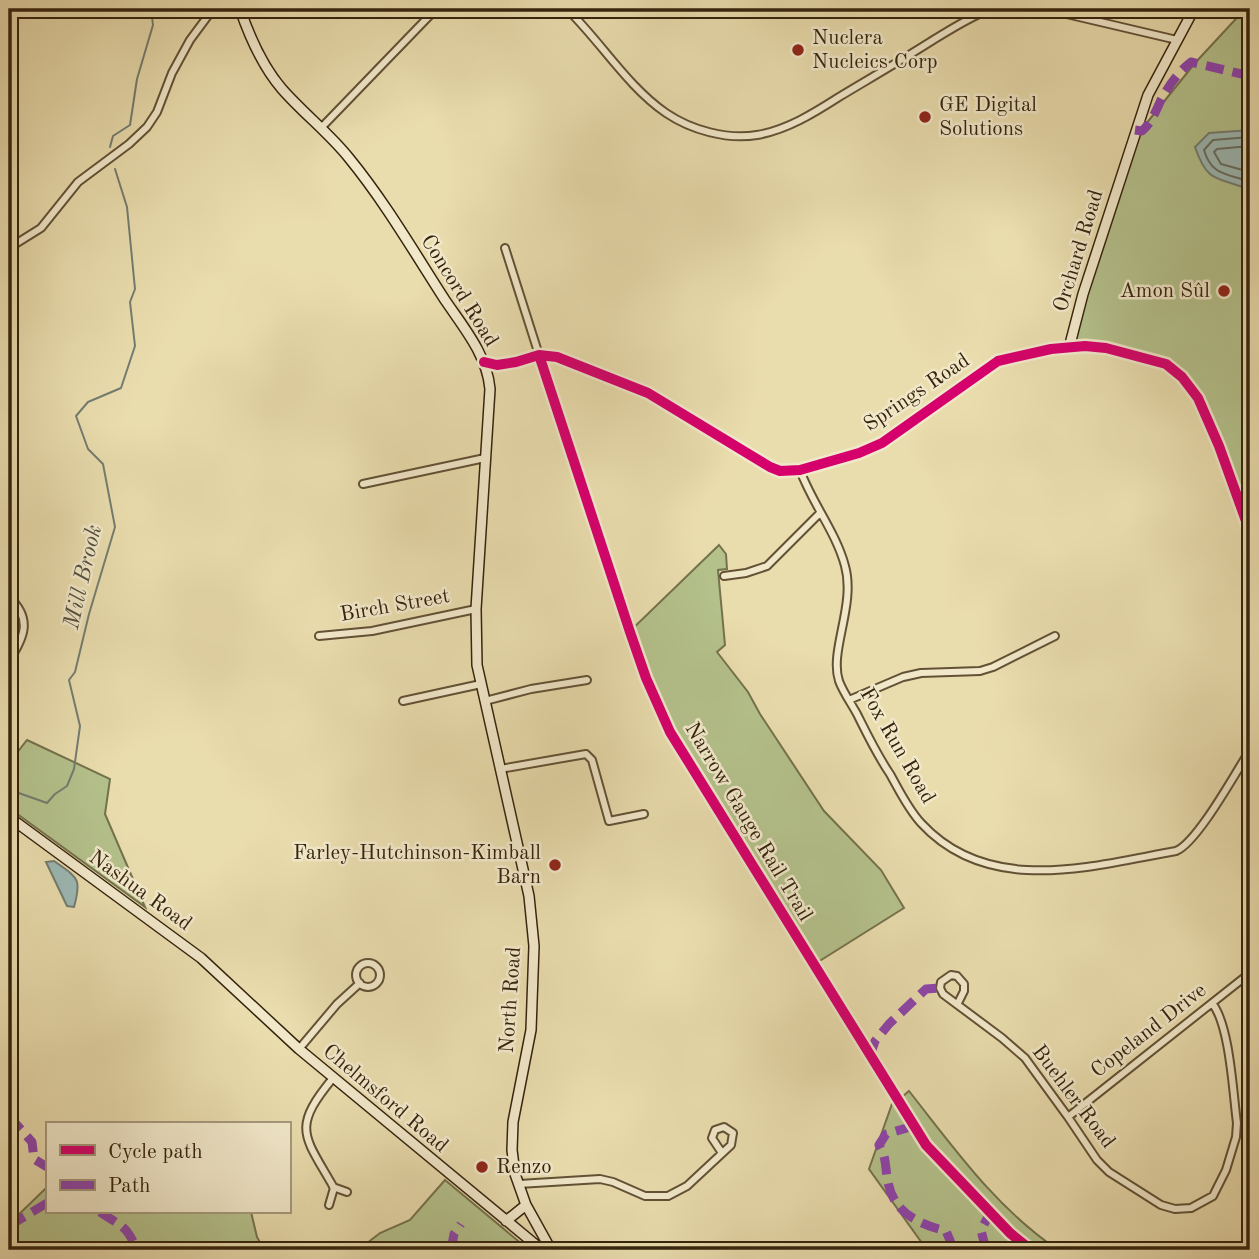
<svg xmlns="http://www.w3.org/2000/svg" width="1259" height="1259" font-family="'Old Standard TT',serif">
<rect width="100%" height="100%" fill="#e9dcad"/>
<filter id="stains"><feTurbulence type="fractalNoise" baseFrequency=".00286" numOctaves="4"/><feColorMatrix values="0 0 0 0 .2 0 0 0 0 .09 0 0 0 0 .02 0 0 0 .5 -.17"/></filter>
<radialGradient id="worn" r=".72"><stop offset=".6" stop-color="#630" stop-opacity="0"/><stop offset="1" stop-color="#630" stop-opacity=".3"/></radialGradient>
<path fill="#b4c18b" stroke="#74724c" stroke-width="2" d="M1245,9h5v523l-52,-134 -24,-29 -47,-15 -58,-6 68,-213 58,-72z
M719,545l7,9 1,15 -9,1 7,75 -8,7 31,40 12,22 64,97 57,59 23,38 -86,54 84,135 7,-6c45,57 87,117 149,159h-131l-58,-81 24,-68 -224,-362 -19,-39 -24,-65z
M27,740l83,39 -5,35 40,93 -136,-99v-45z
M445,1180l84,70h-171l22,-17 30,-13z
M47,1187v25h204l6,25 7,13h-255v-26z"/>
<path fill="#9cb9b5" stroke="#737d72" stroke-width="2" d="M1250,130v60c-32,-14 -42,-5 -55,-43l14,-14z
M54,861c24,17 28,17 20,46l-7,-1 -21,-44z"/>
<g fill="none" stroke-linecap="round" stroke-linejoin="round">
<path stroke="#686e61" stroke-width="2" d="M1250,137l-37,3 -9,10c8,27 24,23 46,32
M1250,146l-33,3 -3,3 7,12 29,8"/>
<path stroke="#737d72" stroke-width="2" d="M110,147l3,-11 17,-11 7,-46 16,-54 -2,-16
M9,783l7,9 31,11 8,-9 12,-8 7,-17 6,-43 -11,-46 6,-8 14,-58 26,-87 -12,-63 -15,-15 -12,-33 12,-14 33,-14 14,-42 -5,-44 5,-13 -8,-82 -12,-38"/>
<defs>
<path id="street" d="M567,9c34,33 60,77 99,104 25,17 61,27 91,22 30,-5 57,-22 82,-38 30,-18 61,-36 91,-55 20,-12 39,-25 61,-33
M1045,9l132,31
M321,128l115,-119
M9,248l32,-20 37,-46 51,-38 18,-17 10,-15 15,-39 18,-33 23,-31
M505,248l34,107
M800,470c12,33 36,62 45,96 11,39 -16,85 -6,115 4,11 12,22 18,33 10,20 20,41 33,60 9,16 18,35 31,49 68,74 170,43 255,28 21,-8 60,-79 74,-101
M363,484l122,-26
M724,576l22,-3 21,-7 53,-53
M9,597c24,22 15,41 0,64
M319,636l53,-5 104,-22
M849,700l54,-23 18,-4 59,-2 13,-4 62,-31
M403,701l78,-17
M485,701l46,-12 56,-9
M500,769l86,-15 6,6 17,61 35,-7
M356 975a12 12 0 1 1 24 0a12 12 0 1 1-24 0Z
M958,1003l6,-12v-7l-7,-8 -6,-1 -10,7 -1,6 3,6 59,44 23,20 43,59 29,43 12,12 52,33 14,4 16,-1 22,-12 13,-26 10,-33 1,-14c-4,-29 -7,-98 -25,-120
M299,1049l38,-45 23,-21
M1068,1117l182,-144
M519,1184l81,-5 13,3 32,14h23l19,-10 44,-41 2,-12 -9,-6 -9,3 -3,8 10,15
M333,1187l14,5
M329,1205l5,-17c-30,-53 -43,-59 -1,-110"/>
<path id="secondary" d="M240,9c10,29 22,57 42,80 21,24 47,44 67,69 36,44 65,94 96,142 19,28 42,55 45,89l-14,220 1,56 52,231 5,50 -3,84 -18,92 -1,28 3,24 11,31 25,45
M1069,348l14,-54 65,-199 46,-86
M484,362l13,3 19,-3 23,-7 18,2 91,36 122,74 10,4 20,-1 59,-17 23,-10 116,-82 53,-12 34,-3 21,2 60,16 16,13 16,21 21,48 31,86
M9,817l192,141 98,91 243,201
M506,1221l20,-16"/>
</defs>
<use href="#street" stroke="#625135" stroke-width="10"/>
<use href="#secondary" stroke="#35230d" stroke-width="12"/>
<use href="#street" stroke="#f1e8ca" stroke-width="6"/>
<use href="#secondary" stroke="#f1e8ca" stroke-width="9"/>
<path stroke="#8e44ad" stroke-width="9" stroke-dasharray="18 9" stroke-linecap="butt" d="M1135,130l7,1c9,-8 13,-18 18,-29 7,-14 18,-30 31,-40l59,14
M870,1056l5,-15 14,-17 37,-35 14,-1
M9,1116l23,26 2,17 13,8
M911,1123l-4,5 -21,6 -7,11c7,11 6,19 8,31 4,35 28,47 59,55l8,19
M100,1212c22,15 26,12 37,38
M9,1226l38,-23
M451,1250l3,-16 7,-10
M986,1250l-5,-20 9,-17"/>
<defs>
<path id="cycleway" d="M539,355l91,277 16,46 24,54 256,413 84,88 21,17
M484,362l13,3 19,-3 23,-7 18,2 91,36 122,74 10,4 20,-1 59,-17 23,-10 116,-82 53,-12 34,-3 21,2 60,16 16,13 16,21 21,48 31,86"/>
</defs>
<use href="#cycleway" stroke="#f1e8ca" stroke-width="15"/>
<use href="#cycleway" stroke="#d6006c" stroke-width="10"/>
</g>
<g fill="#8f2418" stroke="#f1e8ca" stroke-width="2.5">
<circle cx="798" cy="50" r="7"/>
<circle cx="925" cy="117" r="7"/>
<circle cx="1224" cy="291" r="7"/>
<circle cx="555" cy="865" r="7"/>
<circle cx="482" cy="1167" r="7"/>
</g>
<g text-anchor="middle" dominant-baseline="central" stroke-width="5" stroke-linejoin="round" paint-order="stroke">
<g font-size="21" fill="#35230d" stroke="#f1e8ca" text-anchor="start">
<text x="812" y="38">Nuclera<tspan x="812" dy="24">Nucleics Corp</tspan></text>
<text x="939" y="105">GE Digital<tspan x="939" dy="24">Solutions</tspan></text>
<text x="1210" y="291" text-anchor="end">Amon Sûl</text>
<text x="541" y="853" text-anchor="end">Farley-Hutchinson-Kimball<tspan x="541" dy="24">Barn</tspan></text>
<text x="496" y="1167">Renzo</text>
</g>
<g font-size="21" fill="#35230d" stroke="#f1e8ca">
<text transform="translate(1079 251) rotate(-73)">Orchard Road</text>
<text transform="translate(459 291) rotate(58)">Concord Road</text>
<text transform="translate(917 393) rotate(-34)">Springs Road</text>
<text transform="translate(395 606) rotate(-10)">Birch Street</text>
<text transform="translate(897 746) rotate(60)">Fox Run Road</text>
<text transform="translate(748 822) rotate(59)">Narrow Gauge Rail Trail</text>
<text transform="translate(140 891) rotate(36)">Nashua Road</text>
<text transform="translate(511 1000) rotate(-86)">North Road</text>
<text transform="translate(1149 1031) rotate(-38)">Copeland Drive</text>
<text transform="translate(1073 1097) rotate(53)">Buehler Road</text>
<text transform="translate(385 1099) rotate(40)">Chelmsford Road</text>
</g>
<g font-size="23" font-style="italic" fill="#54503f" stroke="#f1e8ca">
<text transform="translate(83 577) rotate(-77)">Mill Brook</text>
</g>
</g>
<rect width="1259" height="1259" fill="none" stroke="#e9dcad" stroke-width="35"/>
<rect x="10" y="10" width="1238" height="1238" fill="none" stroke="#35230d" stroke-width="3.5"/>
<rect x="18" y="18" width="1224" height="1224" fill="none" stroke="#35230d" stroke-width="2"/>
<rect x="46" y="1122" width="245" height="91" fill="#f1e8ca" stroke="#a6997e" stroke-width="2"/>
<rect x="60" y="1145" width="35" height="10" fill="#d6006c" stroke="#a6997e" stroke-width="2"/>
<text x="108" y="1158" font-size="21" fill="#35230d">Cycle path</text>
<rect x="60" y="1180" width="35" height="10" fill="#8e44ad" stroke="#a6997e" stroke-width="2"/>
<text x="108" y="1192" font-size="21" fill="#35230d">Path</text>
<rect width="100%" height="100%" filter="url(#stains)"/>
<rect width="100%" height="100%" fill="url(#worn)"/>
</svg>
